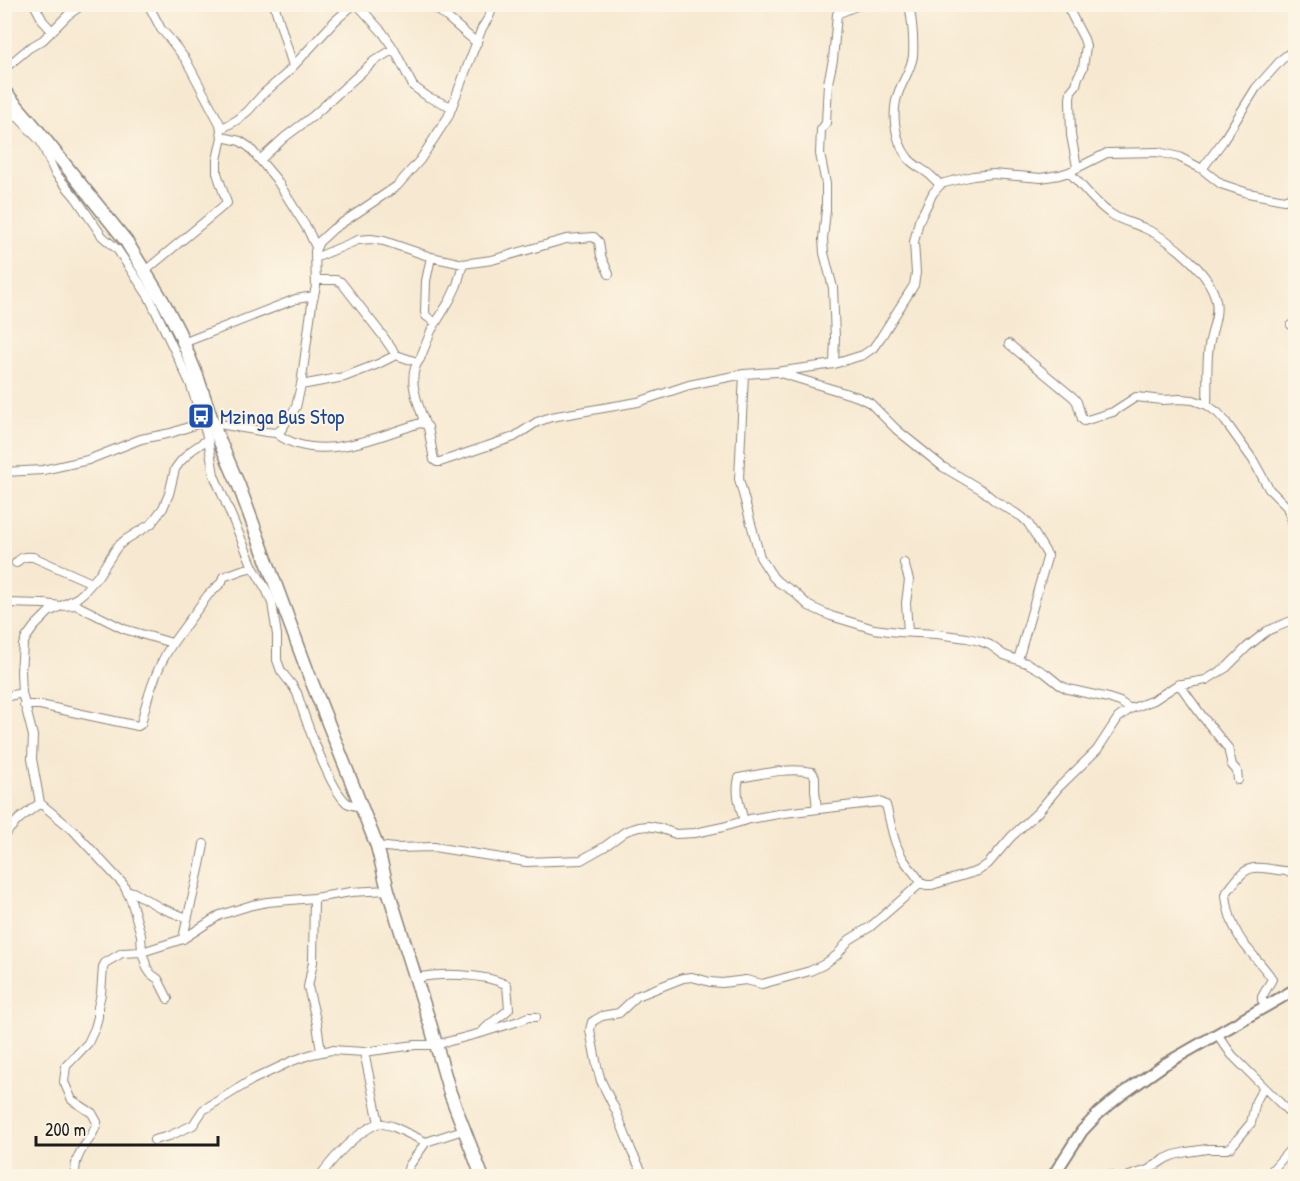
<svg xmlns="http://www.w3.org/2000/svg" width="1300" height="1181" font-family="'Patrick Hand',sans-serif">
<rect width="100%" height="100%" fill="#fcf5e5"/>
<filter id="ink" filterUnits="userSpaceOnUse"><feTurbulence type="fractalNoise" baseFrequency=".0167" numOctaves="2"/><feDisplacementMap in="SourceGraphic" scale="12" xChannelSelector="R" yChannelSelector="G"/><feConvolveMatrix kernelMatrix="1 2 1 2 8 2 1 2 1" color-interpolation-filters="sRGB"/></filter>
<filter id="wash" filterUnits="userSpaceOnUse"><feTurbulence type="fractalNoise" baseFrequency=".008" numOctaves="4" result="noise"/><feDisplacementMap in="SourceGraphic" scale="24" xChannelSelector="R" yChannelSelector="G"/><feGaussianBlur stdDeviation="1.35" result="paint"/><feColorMatrix in="noise" values="0 0 0 0 0 0 0 0 0 0 0 0 0 0 0 0 0 1.4 0 .05"/><feComposite in="paint" operator="in"/></filter>
<g filter="url(#wash)">
<rect width="100%" height="100%" fill="#f7e9d1"/>
</g>
<g filter="url(#ink)">
<g fill="none" stroke-linecap="round" stroke-linejoin="round">
<defs>
<path id="minor" d="M34,4l9,17 9,10
M274,4l19,62
M357,4l26,29 11,16 19,37 15,11 24,10
M429,4l13,9 35,30
M909,4c3,16 5,36 4,52 -2,13 -9,23 -14,35 -8,20 -5,49 9,67 5,7 15,11 22,17 3,3 7,6 10,10
M1066,4l18,35 2,7 -3,22 -5,9 -2,8 -5,6 -1,8 1,36 6,32
M4,69l25,-21 14,-8 25,-25 16,-11
M4,107l16,12 21,23 14,31 21,25 26,38 15,13 32,48 41,86 18,56 6,36 39,92 14,24 5,12 5,32v25l4,11 11,14 5,8c7,23 33,97 50,110 4,2 9,3 13,4
M221,129l16,-9 11,-9 16,-18 22,-19 49,-53 19,-17
M222,137l18,4 9,6 27,32 32,51 8,17
M260,160l25,-23 28,-21 61,-55 20,-12
M1202,169l21,-28 33,-53 26,-29 14,-11
M1069,172c14,14 26,32 42,42 10,7 22,9 33,14 26,11 67,45 72,73 3,15 -5,30 -7,45 -3,19 -1,40 -2,59l11,8 7,8 28,39 16,29 18,18 9,25
M431,257l-5,24 -1,31 1,4 10,7
M315,258l43,-18 13,-1 13,2 47,16 32,7 29,-4 74,-21 28,-2 5,5 2,14 8,18
M145,271l82,-68 -10,-30v-13l5,-23 -2,-13 -34,-64 -17,-22 -8,-9 -13,-25
M316,280h20l5,2 42,54 13,19 21,7
M1291,325l5,-3
M183,343l113,-44 18,-3
M1009,344l65,54 3,4 5,17 2,2 29,-9 23,-15 27,3 17,-1 13,1 14,5
M834,364l1,-26 -2,-50 -9,-35 -1,-14 3,-29v-26l-6,-30 1,-24 5,-7 2,-40 5,-23 4,-46 24,-10
M780,373l78,24 12,6 27,27 46,37 39,23 13,11 27,16 6,6 20,33 -1,2 -29,102
M744,374l-5,105 21,78 13,20 5,5 16,10 15,14 22,10 43,13 24,3 39,2 30,4 13,3 10,4 14,10 25,9 16,9 15,12 8,4 40,9 12,4 10,7
M301,385l43,-8 34,-13 18,-9
M213,423l53,9 10,1 5,-3 15,-23 5,-22 11,-81 4,-18 -1,-35 4,-9 14,-13 64,-43 23,-26 28,-43 34,-89 7,-11 5,-13
M425,424c-6,-19 -20,-47 -5,-65l11,-28 19,-31 7,-15 6,-21
M276,433c41,32 100,4 144,-10l5,1 3,3 6,33 3,2h3l74,-25 23,-15 14,-5 87,-15 51,-17 55,-11 32,-2 58,-8 29,-9 10,-7 8,-11 33,-52 2,-12 -2,-31 5,-21 14,-28 7,-8 4,-2 29,-7 20,-2 48,4 18,-3 10,-3 38,-19 51,-1 21,5 23,12 19,15 27,9 36,7 5,-2 7,-7
M4,472l39,-2 45,-10 53,-21 30,-6 32,-11
M16,563c5,-6 9,-7 17,-6l59,26
M904,563l5,17 -3,23 2,29
M4,603l41,1 15,2 16,-1 48,24 48,14
M1179,684l23,32 26,32 4,17 5,6 1,9
M4,697l18,-4
M24,705h16l98,21 3,-2c7,-31 17,-62 36,-87l31,-42 14,-13 1,-5 19,-7 11,-3
M744,821c-4,-14 -9,-29 -5,-43 23,-4 49,-11 73,-6l3,5v13l2,19
M4,835l15,-16 21,-16
M377,846l18,2 39,-1 92,15 55,-2 23,-13 22,-16 13,-4 9,-1 11,2 17,6 19,-1 28,-6 27,-8 34,-6 96,-11 6,3c5,18 7,39 18,55 5,8 12,14 17,23l5,2h6l46,-14 10,-7 23,-27 27,-25 20,-24 39,-38 21,-32 12,-9 24,-9 23,-15 29,-5 21,-13 20,-20 20,-16 29,-12
M128,893l5,-1 28,16 26,10
M314,898l-1,64 -5,25 9,37 4,28
M183,939c6,-32 16,-63 21,-95
M416,978c25,-5 67,-5 91,7l2,24c-9,9 -19,13 -27,23
M168,999l-10,-20 -7,-5 -4,-6 -5,-16 41,-13 37,-24 32,-10 15,-3 47,-4 37,-6 37,-2
M1267,1006l-5,-6v-3l10,-18c-7,-11 -16,-20 -24,-30 -13,-15 -20,-35 -22,-54l1,-3c5,-6 10,-14 16,-19 13,-12 36,1 53,-2
M1217,1034l15,21 64,64
M364,1052l15,71
M154,1140l15,-4 24,-11 10,-15 49,-30 40,-19 20,-7 19,-4 33,2 51,-7h20l46,-12 38,-12 9,-4h8
M75,1176c0,-6 0,-13 3,-19 5,-13 15,-18 19,-35l-5,-9 -20,-13 -8,-18 2,-16 22,-23 7,-15 3,-11v-10l3,-13 2,-27 2,-4 17,-10 20,-1 -1,-17 -10,-35 -8,-16 -50,-54 -33,-27 -8,-44 1,-23 -11,-43 -1,-22 2,-26 3,-7 8,-11 15,-15 28,-14 6,-5 15,-17 19,-29 8,-7 26,-16 12,-16 6,-14 6,-25 5,-7 12,-12 16,-11
M320,1176c16,-21 34,-42 59,-53l13,3 34,16
M406,1176l3,-10 17,-24 37,-12
M644,1176l-12,-24 -16,-41 -15,-30 -4,-15 -7,-36 2,-8 3,-2 7,-4 17,-3 18,-17 46,-18 9,-1 18,5 12,1 24,-3 16,4 48,-13 13,-6 14,-10 12,-15 21,-13 51,-44
M1100,1176l5,-1 6,1
M1129,1176l19,-6 17,-11 9,-4 13,-3 20,-3h20l4,-2 20,-24 5,-22 8,-14
M1267,1176l29,-33"/>
<path id="major" d="M1053,1176l29,-45 17,-18 22,-18 44,-31 131,-75"/>
<path id="highway" d="M4,91l30,35 92,115 38,62 15,29 18,44 20,59 22,51 70,189 68,171 11,44 43,137 19,66 32,83"/>
</defs>
<use href="#minor" stroke="#8a8276" stroke-width="10"/>
<use href="#major" stroke="#8a8276" stroke-width="14"/>
<use href="#highway" stroke="#8a8276" stroke-width="15"/>
<use href="#minor" stroke="#fff" stroke-width="8"/>
<use href="#major" stroke="#fff" stroke-width="10"/>
<use href="#highway" stroke="#fff" stroke-width="12"/>
</g>
</g>
<defs>
<symbol id="bus-square" viewBox="-11 -11 22 22"><rect x="-9" y="-9" width="18" height="18" rx="4" fill="#1a4fb4" stroke="#fcf5e5"/><path d="M-5-6H5V4H4V6H2V4H-2V6H-4V4H-5ZM-3.5-4V0h7V-4ZM-3.5 1.2v1.5H-2V1.2ZM2 1.2v1.5H3.5V1.2Z" fill="#fff"/></symbol>
</defs>
<g fill-rule="evenodd">
<use href="#bus-square" x="186" y="401" width="30" height="30"/>
</g>
<g text-anchor="middle" dominant-baseline="central" stroke-width="4.5" stroke-linejoin="round" paint-order="stroke">
<g font-size="21" fill="#164399" stroke="#fcf5e5" text-anchor="start">
<text x="220" y="416">Mzinga Bus Stop</text>
</g>
</g>
<rect width="1300" height="1181" fill="none" stroke="#fcf5e5" stroke-width="24"/>
<path d="M36 1136v9h182v-9" fill="none" stroke="#1c1c1c" stroke-width="3"/>
<text x="45" y="1136" font-size="18" fill="#1c1c1c" stroke="#fcf5e5" stroke-width="4.5" paint-order="stroke">200 m</text>
</svg>
